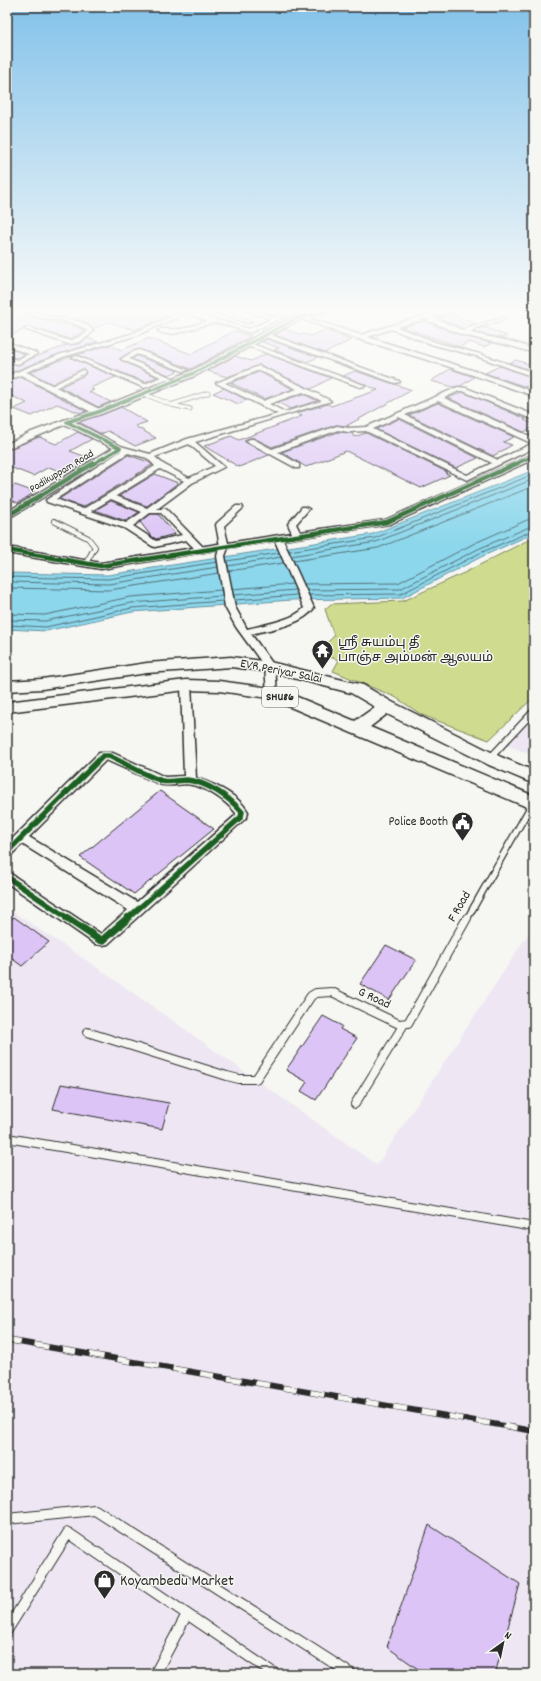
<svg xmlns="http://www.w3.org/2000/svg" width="541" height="1681" font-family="Dekko,'Noto Sans Tamil',sans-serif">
<rect width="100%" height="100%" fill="#f6f6f2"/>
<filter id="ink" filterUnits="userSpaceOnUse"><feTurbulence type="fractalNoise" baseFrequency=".025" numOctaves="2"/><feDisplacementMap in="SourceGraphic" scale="8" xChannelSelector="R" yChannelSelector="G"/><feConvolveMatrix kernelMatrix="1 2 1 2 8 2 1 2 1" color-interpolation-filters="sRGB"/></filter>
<g filter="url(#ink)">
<path fill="#eee7f3" d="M534,716v40l-27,-11z
M7,908l88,58 282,199 157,-240v749h-527z"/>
<path fill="#cfdc8f" stroke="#7d845d" d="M534,537v160l-45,43 -67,-25 -27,-18 -62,-26 6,-11 -22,-7 17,-17 -9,-27 6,-5 72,-3 63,-29z"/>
<path fill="#8cd7ec" stroke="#65929f" d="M534,470v63l-53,24 -79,41 -111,2 -159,12 -86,19 -39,-2v-56l101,2 265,-41z"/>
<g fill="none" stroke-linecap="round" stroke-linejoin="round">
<path stroke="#527078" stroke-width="1" d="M289,551l86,-13 159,-64
M291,556l85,-14 158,-63
M227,561l52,-8
M294,561l84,-13 156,-62
M228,566l53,-9
M229,571l54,-8
M7,577l101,2 109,-17
M7,582l102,2 109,-17
M304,584l94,-1 77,-40 52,-23 7,-1
M7,588l102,2 110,-17
M232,589l61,-5
M307,590l93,-1 78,-40 56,-24
M234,595l61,-5
M309,595l92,-1 79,-41 54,-23
M235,600l62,-5
M7,614l38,1 85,-18 91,-7
M7,620l38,1 86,-18 91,-7
M7,625l39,2 86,-19 91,-7"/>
<path stroke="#65929f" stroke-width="2.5" d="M528,311l6,4"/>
</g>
<path fill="#dcc5f6" stroke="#2b2b2b" d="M7,311h8l48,14 4,-2 6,2 12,6 -15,8 -41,-12 -5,1 -1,2 -16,7z
M93,311h13l26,6 23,-6h15l1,3 -36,16 -26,-8 -16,7 -8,-7 -10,-3z
M452,314l23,9 -11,6 -26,-11z
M424,321l38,15 30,7 -8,4 -15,-5 -9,5 -58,-20z
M484,327l23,9 -5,2 -29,-6 3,-3z
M285,329l16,6 3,-1 6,2 16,-6 25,10 -26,13 -50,-18z
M234,331l17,5 -60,33 -51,-20 -8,2 -12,7v2l37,17 -12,5 -68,-27 31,-10 14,5 27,-12 42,16z
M88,338l10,4 -39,12 -52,20v-11l12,2 16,-8 32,-12 12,-1z
M267,339l51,18 -11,5 -33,-12 5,-2 -17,-6z
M7,348l18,6 -8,4 -10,-2z
M266,354l65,24 -20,11 -51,-24 -33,12 -19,-6 27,-15 16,5z
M71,356v2l45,19 -26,11 4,2 -5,2 22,10 -13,5 -38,-20 25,-12 1,-3 -2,-3h-2l-30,15 -22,-12z
M137,356l41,15 -9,4 -37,-16z
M516,360l18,6v5l-25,-8z
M500,366l34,12v5l-8,4 -41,-14z
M450,369l24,8 -13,9 -8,1 -22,-6z
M355,371l57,19 -64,35 1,1 -13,-1 -64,22 -18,-9h-5l-4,2v2l24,13 -30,12 -35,-21 27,-10 8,4 63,-24 -6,-3 32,-9 3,2 47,-16 -35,-14z
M259,372l34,17 -29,10 -33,-16z
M21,377l65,34 -6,2 -23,-9 -25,12 -18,-7 13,-6 -20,-9v-13z
M224,388l23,12 -9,4 -25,-11z
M463,392l63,27 -2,1 10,4v3l-10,5 -76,-34z
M303,394l15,7 -28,8 -12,-7z
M438,403l76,34 -11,5 9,3 -19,11 -84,-41z
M121,407l26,15 -12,4 21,12 -21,8 -27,-15 -7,3 -22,-12z
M399,419l79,39 -22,10 -80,-39z
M78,432l14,7 -22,12 22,8 -25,15 -18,-7 -16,9 -26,-10v-16l32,-13 17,7z
M338,432l14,1 2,4 12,-4 81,39 -2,1 5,2 -29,13 -75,-37 -40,16 -24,-15z
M128,455l21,7 3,3 -69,42 -24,-8z
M155,474l23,9 -31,23 -28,-10z
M15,485l20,7 -17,11 -11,-5v-8z
M111,501l28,11 -13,9 -31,-11z
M151,514h7l17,20 -19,5 -5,-3 -11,-14z
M160,791l54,38 -80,65 -54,-37z
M14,917l35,25 -27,24 -15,-11v-32z
M386,945l30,15 -27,40 -29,-16z
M323,1016l19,10 -2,3 17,9 -41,62 -15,-9 6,-9 -21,-12z
M61,1084l108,19 -7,26 -109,-20z
M429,1525l91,59 -25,90h-70l-38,-27z"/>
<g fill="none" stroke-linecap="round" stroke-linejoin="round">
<defs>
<path id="service-far4" d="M51,388l32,-16
M144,394l28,11 18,4
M174,404l34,-11"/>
<path id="service-far3" d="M54,521l34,17 7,9 -9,16"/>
<path id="service-far2" d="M490,758l44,-47
M467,919l66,-117"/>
<path id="service-far1" d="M87,1032l140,44 12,3h17l55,-83 5,-3 16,-1 67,32 9,-1 59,-105
M355,1104l49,-80
M7,1138l527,89"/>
<path id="service" d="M7,1519l88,-9 256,164
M7,1630l61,-97 207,141
M155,1674l32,-60"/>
<path id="minor" d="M24,311c9,0 16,3 25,5 15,4 34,2 44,15 -5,7 -17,14 -25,13l-44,-15 5,-1 41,13 15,-7 2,-3c-14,-14 -46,-9 -63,-20z
M183,311h8l-53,24 -75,22 -37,15 75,38v4h-6l-74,-39 -14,5v-4l52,-21 75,-22z
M198,311h7l-5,4 49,14 22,-10 -23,-8h9l19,6 12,-6h8l-46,22c-9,-3 -29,-11 -37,-10 -14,2 -41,17 -55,8l3,-2h21l26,-8 -15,-5v-2z
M213,311h9l30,11 -5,1z
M443,311h16l-27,6 32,14 7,-5 33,-8v2l-29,8 -5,5 43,9 21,7v4l-23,-7 -48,-11 -38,-16 -28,8 41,16 42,11 54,19v4l-58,-21 -42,-11 -43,-16 -23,8 110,35 56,20v4l-90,-31 -86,-26 -62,-22 5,-1 60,19 44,-14z
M265,333l134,48 1,1 -5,1 -132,-47v-2z
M7,342l29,11 1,1 -19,10 -11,-3v-4l10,3 12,-6 -22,-8z
M247,342l117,43 1,1 -5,1 -115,-42 -1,-1z
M139,350l49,20 -5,1 -46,-17 -8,5 50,22 -3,2 -10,-4 -21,9 -73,-31 5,-1 68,28 16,-7 -40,-18 12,-7z
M259,366l47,22 25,13 -136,41 29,25 -32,16 -35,26h9l38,39 1,2 -1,2h-6l-12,-12 -31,7 -3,-1 -28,-18 -77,-26 -1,-2 75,-49 -4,-1v-4h3l30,8 37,-15 91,-25 -62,-31zM259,370l38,19 -34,12 -38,-18zM303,392l19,9 -37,11 -16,-8zM189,444l26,22 -26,12 -26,-14 -8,-7zM128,453l19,5 8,8 -72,43 -27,-10zM160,469l24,12 -37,27 -31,-12zM111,499l31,13 -16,11 -35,-12zM150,513h11l21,22 -26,6 -23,-15z
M458,387l8,1 68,27v5l-71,-29h-4l-15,7 90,40v10l-67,32 -101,-49 -18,1 -10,-2 -60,22 21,12v4h-3l-50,-27 4,-2h3l19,10 65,-23 11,2 18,-1zM438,401l93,42h2l-35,17 -93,-45zM399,417l93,46 -25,12 -94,-46z
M64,420h3l4,2 -64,27v-5l22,-11z
M534,454v5l-144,65 -107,16 31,68c-13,18 -44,21 -63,26l24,33 2,26 -1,2h-8l-1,-2 -2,-26 -29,-40 -11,-20 -8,-51 3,-10 -4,-21 1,-2 19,-17h6l1,2 -19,18 4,17 64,-10 -4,-9 14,-17h3l4,2 -13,15 4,8 85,-12zM275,541l29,67c-10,12 -41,17 -57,21l-12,-22 -10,-51 3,-8z
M186,682l5,3 5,93c18,6 42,16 52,34l-1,5 -139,127 -5,1 -8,-1 -88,-61v-11l4,2 90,60 27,-24 -106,-66 -11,11 -4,2v-13l92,-91h14l52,24 19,-1 -3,-91zM106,760l53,24c9,3 19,0 28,0 18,2 38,16 49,29v2l-99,87 -108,-65z"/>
<path id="tertiary" d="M316,311h14l-1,2 -28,6 -104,56 -96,39 -26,8 50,26 -118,71v-7l106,-64 -49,-24 -2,-2 2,-2 31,-10 96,-39 105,-56z
M224,543l4,1 1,2 -1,2 -127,21 -94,-16v-6l94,16z"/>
<path id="primary" d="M231,657l39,5 93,23 29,17 109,55 33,14v13l-45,-19 -102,-51 -17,13 164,69v14l-265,-112 -50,-7 -33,-1 -179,22v-10l179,-22 33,1 59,8 77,32 20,-14 -24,-14 -81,-21 -39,-5 -84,6 -105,16 -35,2v-10l35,-2 105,-16z"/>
</defs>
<use href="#service-far4" stroke="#2b2b2b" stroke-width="5"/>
<use href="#service-far3" stroke="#2b2b2b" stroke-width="6"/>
<use href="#service-far2" stroke="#2b2b2b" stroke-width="8"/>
<use href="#service-far1" stroke="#2b2b2b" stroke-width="10"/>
<use href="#service" stroke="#2b2b2b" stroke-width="12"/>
<use href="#minor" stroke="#2b2b2b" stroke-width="3"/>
<use href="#tertiary" stroke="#2b2b2b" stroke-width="3"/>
<use href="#primary" stroke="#2b2b2b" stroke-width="3"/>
<use href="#service-far4" stroke="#f6f6f2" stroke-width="3.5"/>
<use href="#service-far3" stroke="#f6f6f2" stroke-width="4.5"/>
<use href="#service-far2" stroke="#f6f6f2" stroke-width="5.5"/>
<use href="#service-far1" stroke="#f6f6f2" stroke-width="8"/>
<use href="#service" stroke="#f6f6f2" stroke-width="10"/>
<use href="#minor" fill="#f6f6f2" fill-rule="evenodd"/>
<use href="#tertiary" fill="#f6f6f2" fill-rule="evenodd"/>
<use href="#primary" fill="#f6f6f2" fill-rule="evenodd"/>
<defs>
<path id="rail" d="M7,1340l527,91"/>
</defs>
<use href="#rail" stroke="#2b2b2b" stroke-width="6"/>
<use href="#rail" stroke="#f6f6f2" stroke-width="5" stroke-dasharray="14" stroke-linecap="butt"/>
<defs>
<path id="cycleway-far3" d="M93,464l27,-16 -53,-26 31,-10 96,-39 105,-56 27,-6
M515,464l19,-8"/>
<path id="cycleway-far2" d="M7,516l87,-53
M7,550l94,16 286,-44 131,-59"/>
<path id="cycleway-far1" d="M7,852l96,-96h6c17,8 35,19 53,25 8,2 17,-1 25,-1 20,2 42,17 55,32l-1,5 -114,102
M7,877l62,42"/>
<path id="cycleway" d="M67,918l33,22h3l25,-22"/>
</defs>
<use href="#cycleway-far3" stroke="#f6f6f2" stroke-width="5"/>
<use href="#cycleway-far2" stroke="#f6f6f2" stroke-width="6"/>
<use href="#cycleway-far1" stroke="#f6f6f2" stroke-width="8"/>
<use href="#cycleway" stroke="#f6f6f2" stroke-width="10"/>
<use href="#cycleway-far3" stroke="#1b5e20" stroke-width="3.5"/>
<use href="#cycleway-far2" stroke="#1b5e20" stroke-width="4.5"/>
<use href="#cycleway-far1" stroke="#1b5e20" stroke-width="5.5"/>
<use href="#cycleway" stroke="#1b5e20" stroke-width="8"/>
</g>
</g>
<linearGradient id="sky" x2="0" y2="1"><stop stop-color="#83c2ea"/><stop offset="0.57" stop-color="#fbfbf9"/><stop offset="1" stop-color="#fbfbf9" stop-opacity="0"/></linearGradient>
<rect width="541" height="546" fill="url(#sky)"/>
<defs>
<symbol id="temple-pin" viewBox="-11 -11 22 30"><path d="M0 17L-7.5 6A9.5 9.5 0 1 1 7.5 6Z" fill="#2b2b2b" stroke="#f6f6f2"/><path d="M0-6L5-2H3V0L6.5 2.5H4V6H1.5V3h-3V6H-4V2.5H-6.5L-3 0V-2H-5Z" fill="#fff"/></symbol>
<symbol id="civic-pin" viewBox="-11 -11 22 30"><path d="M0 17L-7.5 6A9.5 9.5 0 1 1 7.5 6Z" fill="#2b2b2b" stroke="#f6f6f2"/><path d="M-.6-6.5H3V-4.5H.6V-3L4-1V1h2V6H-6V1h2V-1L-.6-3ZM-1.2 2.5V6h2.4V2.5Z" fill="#fff"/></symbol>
<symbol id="shop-pin" viewBox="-11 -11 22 30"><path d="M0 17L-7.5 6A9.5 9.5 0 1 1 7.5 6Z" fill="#2b2b2b" stroke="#f6f6f2"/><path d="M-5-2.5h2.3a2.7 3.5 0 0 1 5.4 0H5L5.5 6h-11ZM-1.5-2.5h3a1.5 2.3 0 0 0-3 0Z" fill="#fff"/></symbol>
</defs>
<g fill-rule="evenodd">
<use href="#temple-pin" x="310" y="638" width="25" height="34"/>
<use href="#civic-pin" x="450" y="810" width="25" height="34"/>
<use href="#shop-pin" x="92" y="1568" width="25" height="34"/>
</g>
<g text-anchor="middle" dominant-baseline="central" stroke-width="3" stroke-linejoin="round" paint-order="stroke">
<g font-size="11" fill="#2b2b2b" stroke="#f6f6f2">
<text transform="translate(62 472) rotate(-31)">Padikuppam Road</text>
</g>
<rect fill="#f6f6f2" stroke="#686867" stroke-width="1" x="262" y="687" width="36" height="20" rx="3"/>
<g font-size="12" font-weight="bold" fill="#2b2b2b">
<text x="280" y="697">SHU86</text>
</g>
<g font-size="13" fill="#2b2b2b" stroke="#f6f6f2" text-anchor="start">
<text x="338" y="643">ஶ்ரீ சுயம்பு தீ<tspan x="338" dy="15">பாஞ்ச அம்மன் ஆலயம்</tspan></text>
<text x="448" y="822" text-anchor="end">Police Booth</text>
</g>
<g font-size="13" fill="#2b2b2b" stroke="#f6f6f2">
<text transform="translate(281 672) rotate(11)">EVR Periyar Salai</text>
<text transform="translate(460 907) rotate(-60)">F Road</text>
<text transform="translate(374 999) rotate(25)">G Road</text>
</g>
<g font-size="16" fill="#2b2b2b" stroke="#f6f6f2" text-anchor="start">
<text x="120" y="1581">Koyambedu Market</text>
</g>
</g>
<rect width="541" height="1681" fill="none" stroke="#f6f6f2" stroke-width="24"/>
<rect x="12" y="12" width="517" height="1657" fill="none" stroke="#2b2b2b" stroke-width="1.5" filter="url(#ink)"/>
<g transform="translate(503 1643) rotate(33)" stroke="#f6f6f2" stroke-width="3" paint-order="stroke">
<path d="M0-3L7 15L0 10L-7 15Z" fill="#2b2b2b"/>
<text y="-6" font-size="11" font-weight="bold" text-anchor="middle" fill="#2b2b2b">N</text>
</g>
</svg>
